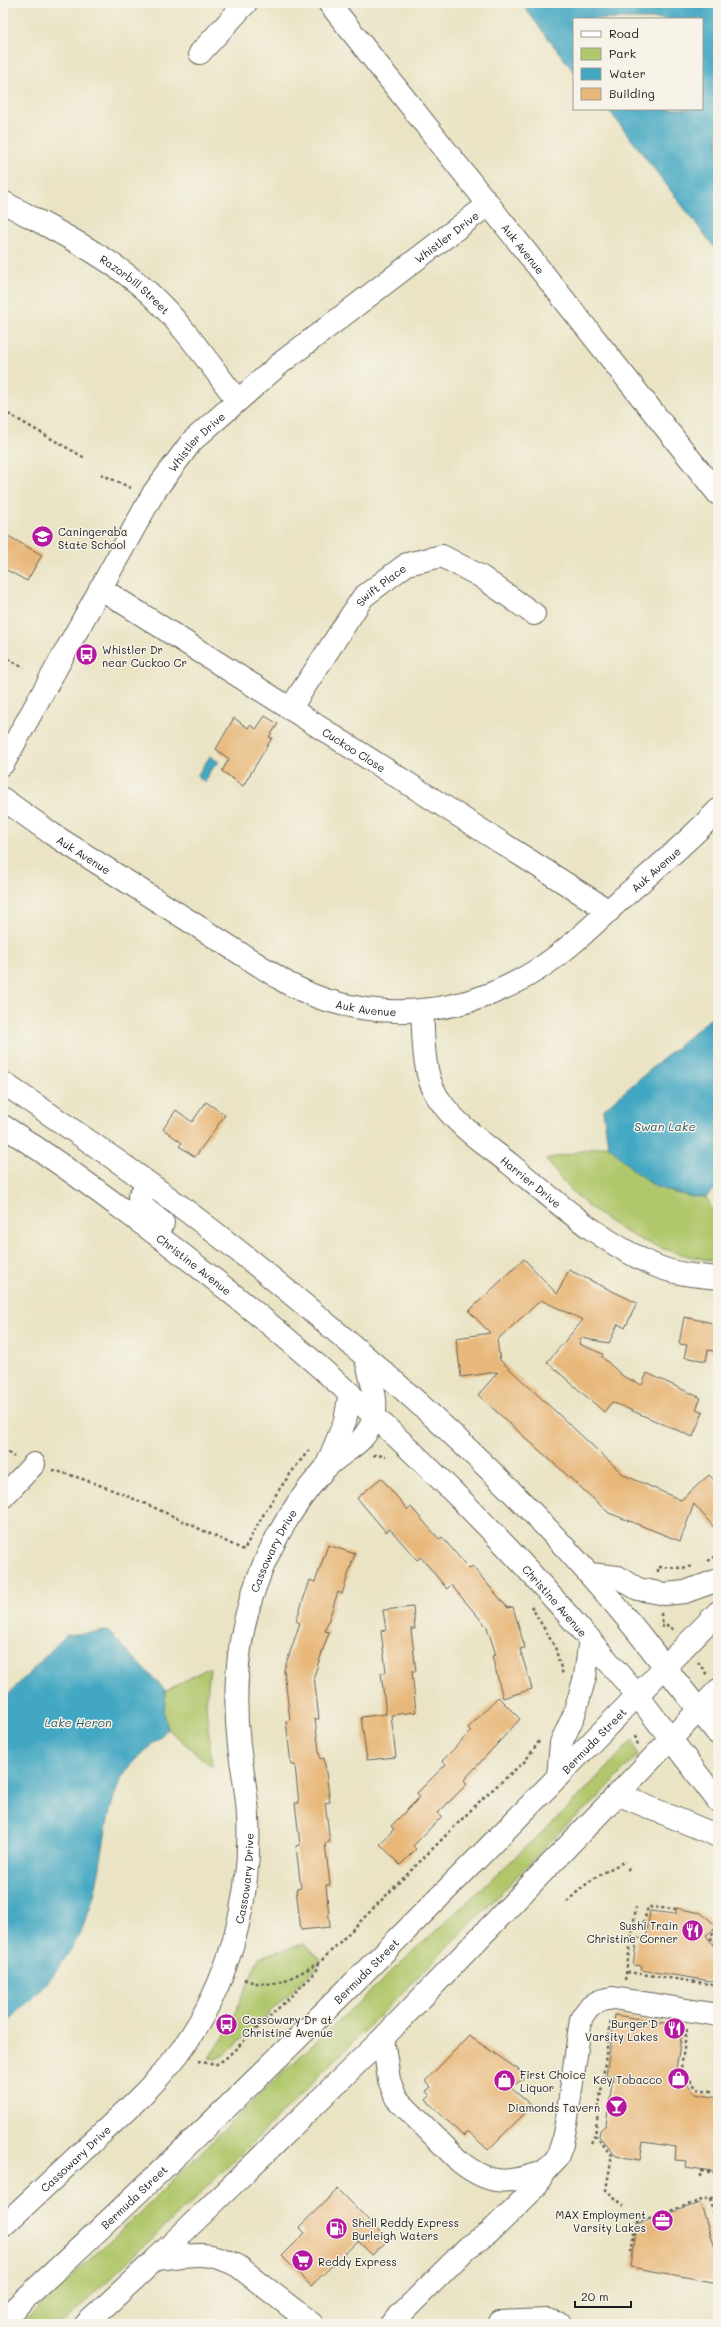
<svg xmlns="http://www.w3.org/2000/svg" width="721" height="2327" font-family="Mali,sans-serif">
<rect width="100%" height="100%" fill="#f7f3e8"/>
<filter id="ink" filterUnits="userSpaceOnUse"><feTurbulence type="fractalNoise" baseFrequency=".025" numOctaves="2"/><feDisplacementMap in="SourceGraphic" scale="8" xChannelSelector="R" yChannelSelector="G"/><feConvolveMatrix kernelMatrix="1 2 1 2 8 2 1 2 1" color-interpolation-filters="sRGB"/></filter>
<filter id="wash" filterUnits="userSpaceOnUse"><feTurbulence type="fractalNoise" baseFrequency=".012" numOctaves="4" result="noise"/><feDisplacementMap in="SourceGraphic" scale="16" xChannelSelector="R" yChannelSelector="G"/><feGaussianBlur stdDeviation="0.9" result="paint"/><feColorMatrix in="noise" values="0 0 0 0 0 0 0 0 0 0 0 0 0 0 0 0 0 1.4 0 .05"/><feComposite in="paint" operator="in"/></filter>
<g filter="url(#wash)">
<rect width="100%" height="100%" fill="#eae4c5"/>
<path fill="#b0c76c" stroke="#667244" d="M608,1145c31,31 51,52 98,52l12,24v40c-69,-7 -133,-44 -172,-102z
M210,1667l-4,38 6,62 -44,-38 -4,-16 2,-22z
M633,1740l4,14 -2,4 -44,47 -20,15 -90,94 -239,239 -180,171h-41l127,-119 115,-114 300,-278z
M304,1944l17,15 -7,11 -88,84 -10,5 -7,-1 20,-30 30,-71z"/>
<path fill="#42a7c2" stroke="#2f626f" d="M521,3h197v249l-110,-143h94v-90h-128v53z
M210,756l9,6 -9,9 -5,12 -8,-7z
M718,1012v175l-12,10h-14l-36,-10 -21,-15 -27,-27 -5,-35z
M108,1631l58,60 -2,22 4,16c-10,10 -41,38 -46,48 -22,46 -17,98 -37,145 -18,42 -48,73 -82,104v-326l63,-65z"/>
<g id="blocks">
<path fill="#e8b87a" d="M3,535l4,3 1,-2 34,19 -15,26 -24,-13z
M265,716l13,8 -9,13 3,1 -29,48 -21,-15 7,-12 -13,-10 18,-31 14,10 2,-3 6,4z
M206,1102l19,13 -30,42 -16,-11 3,-3 -19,-14 13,-19 16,12z
M524,1259l33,35 12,-24 68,33 -12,25 -7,-4 -9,19 -28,-5 -2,6 24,10 -1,3 22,20 18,8 5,-12 54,25 -5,11 7,3 -10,25 -81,-35 -8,10 -57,-50 36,-42 -42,-20 -44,40 3,20 124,115 57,25 28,-25 9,9v48l-24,-28 -14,37 -71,-28 -131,-118 20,-23 -37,5 -5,-39 34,-5 -21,-22z
M684,1317l34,7v28l-10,-2 -2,11 -22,-4 3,-12 -8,-1z
M381,1478l27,32 3,-3 28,32 3,-2 27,32 3,-3 36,42 5,-1 12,41 -5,1 12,40 -29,9 -11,-42 4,-1 -9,-28 -36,-42 -4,4 -26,-32 -4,3 -27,-31 -4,3 -29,-34z
M328,1545l27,9 -13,40 -4,-2 -13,39 4,1 -15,44 5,43h-4l5,40 4,-1 6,44 -5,1 5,39 -5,1 5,42h-4l4,42 -29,3 -5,-41 5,-1 -5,-42 4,-1 -5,-42h4l-4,-38h-4l-5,-44 4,-1 -6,-50 16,-47 -4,-2 14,-41 5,2z
M413,1607l2,22h-4l5,42h-4l4,41 -25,3 5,42 -29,3 -6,-43 25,-3 -5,-41 5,-1 -5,-41 5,-1 -3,-20z
M498,1697l22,22 -56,61 3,4 -29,29 4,3 -29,30 3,3 -16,16 -20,-21 14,-15 -3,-3 29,-29 -3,-4 29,-29 -4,-3 29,-30 -3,-3z
M676,1908l25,5 17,14 -12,8 12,17v30l-77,-12 1,-4 -9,-1 4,-27 9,1 4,-28 26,3z
M615,2015l68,11 -7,43 19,25 23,4v74l-33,-5 1,-6 -11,-1 1,-13 -33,-5 -3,18 -24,-4 -17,-20 1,-6 6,-5 7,-49 -7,-1z
M469,2036l50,34 5,9 -14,8 22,19 -44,44 -20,-19 -5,5 -37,-36 4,-4 -4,-5 5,-4 -6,-6z
M338,2189l50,51 -16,15 -14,-14 -47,45 -29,-30 23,-23 -6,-6z
M700,2203l18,53v27l-87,-16 6,-43z"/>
</g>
</g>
<g filter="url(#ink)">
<use href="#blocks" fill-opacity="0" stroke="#646257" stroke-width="1"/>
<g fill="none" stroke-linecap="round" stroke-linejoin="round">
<defs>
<g id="minor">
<path id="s1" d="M329,3l389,491"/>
<path d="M200,53l46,-50"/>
<path id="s2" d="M3,202c49,27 103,52 145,90 34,31 61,71 89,108"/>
<path id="s3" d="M100,588l509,323"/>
<path id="s4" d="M290,709l73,-112 44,-33 35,-8 38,20 54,38"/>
<path id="s5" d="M3,764l151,-272 38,-51 90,-79 207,-158"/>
<path id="s6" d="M3,799l49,35 235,149c12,6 25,13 39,17 72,22 147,11 211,-30 30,-19 57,-46 83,-70 33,-29 68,-58 98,-90"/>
<path id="s7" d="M422,1010c2,28 0,62 15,86 17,28 48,48 73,68 46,37 91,79 146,102 19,8 41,10 62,12"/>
<path d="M3,1083c51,34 101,68 151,104 71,51 138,107 205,164 112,96 217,198 306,316"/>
<path id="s8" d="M3,1126c43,27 83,56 123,86 135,99 260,208 375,329 48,50 92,103 137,155"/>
<path d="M155,1188l-12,3 -4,6 5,11 19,15"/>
<path d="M326,1467l19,-46 5,-28"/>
<path d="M3,1497l31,-33"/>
<path d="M383,2038l6,42 7,18 64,64c32,25 48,21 84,10"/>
<path id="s9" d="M3,2226c33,-31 66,-62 99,-93 27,-25 55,-51 77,-80 50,-68 73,-153 69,-237 -1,-24 -6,-47 -9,-70 -6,-53 -2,-108 16,-159 15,-43 38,-82 68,-116 18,-21 42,-24 51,-54 5,-19 -5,-41 -8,-59"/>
<path d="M156,2259c33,-3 50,-10 82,7l74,58"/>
<path d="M500,2322l48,-2 13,4"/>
<path d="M391,2324l77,-77 21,-14 46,-45 9,-16 13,-14 5,-14 5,-26 14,-99c8,-14 16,-19 32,-21l105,17"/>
</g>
<g id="major">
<path d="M590,1574l28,3 20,12 27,5 20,-2 33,-12"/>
<path d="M665,1667l53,67"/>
<path d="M638,1696l80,105"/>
<path d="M558,1776l3,-33 13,-28 11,-38 5,-38"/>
<path d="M617,1794l101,42"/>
<path id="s10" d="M3,2319c247,-227 482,-466 715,-707"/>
<path d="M86,2324l70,-65 227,-221 335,-348"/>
</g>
</defs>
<use href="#minor" stroke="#646257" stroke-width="24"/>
<use href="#major" stroke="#646257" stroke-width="24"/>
<path stroke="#646257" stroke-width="2.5" stroke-dasharray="3 3" stroke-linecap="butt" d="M3,411l82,47
M101,474l32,15
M3,656l21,12
M3,1449l11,8
M373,1455l13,1
M53,1470c66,18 129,51 191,80 19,-37 40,-71 67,-102
M708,1561l10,-6
M658,1572v-5l24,1 12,-2
M531,1606l24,41 8,28
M661,1613l2,17
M661,1621l13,9
M698,1662l9,13
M635,1736l3,9
M628,1868l1,5
M567,1902c19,-20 34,-29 59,-41
M633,1925h10l5,-18 28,2
M714,1929l2,2 -6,6 8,12
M627,1972l91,13
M244,1979c29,13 50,-3 75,-16l164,-165 42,-37 15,-21
M625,1980l11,-73
M687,2029l-6,39 16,21 21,3
M198,2061l17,4 10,-6 85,-81 7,-8 2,-7
M595,2135l17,20 -6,35 18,16
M591,2143l4,-8 16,-116
M701,2177v-6l17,2
M711,2199l7,36
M631,2252l4,-26 3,-4 67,-23h13"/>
<use href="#minor" stroke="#fff" stroke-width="22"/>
<use href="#major" stroke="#fff" stroke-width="22"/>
</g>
</g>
<defs>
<symbol id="school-disc" viewBox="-11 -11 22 22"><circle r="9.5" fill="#b5179e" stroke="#f7f3e8"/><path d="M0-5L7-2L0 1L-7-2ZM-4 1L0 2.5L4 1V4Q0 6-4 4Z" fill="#fff"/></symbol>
<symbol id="bus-disc" viewBox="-11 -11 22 22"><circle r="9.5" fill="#b5179e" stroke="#f7f3e8"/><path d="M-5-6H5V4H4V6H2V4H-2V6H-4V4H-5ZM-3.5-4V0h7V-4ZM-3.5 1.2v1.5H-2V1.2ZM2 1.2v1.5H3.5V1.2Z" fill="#fff"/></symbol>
<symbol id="restaurant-disc" viewBox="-11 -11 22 22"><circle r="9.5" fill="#b5179e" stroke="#f7f3e8"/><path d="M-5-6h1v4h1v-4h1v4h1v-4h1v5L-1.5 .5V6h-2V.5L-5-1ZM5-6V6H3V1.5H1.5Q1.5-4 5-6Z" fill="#fff"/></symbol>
<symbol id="shop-disc" viewBox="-11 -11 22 22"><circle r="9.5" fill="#b5179e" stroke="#f7f3e8"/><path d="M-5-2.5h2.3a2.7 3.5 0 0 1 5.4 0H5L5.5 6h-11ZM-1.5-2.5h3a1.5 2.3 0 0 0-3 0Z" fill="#fff"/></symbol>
<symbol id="bar-disc" viewBox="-11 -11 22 22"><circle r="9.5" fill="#b5179e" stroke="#f7f3e8"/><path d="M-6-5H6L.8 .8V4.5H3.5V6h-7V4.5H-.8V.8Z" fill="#fff"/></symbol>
<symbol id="office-disc" viewBox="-11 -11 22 22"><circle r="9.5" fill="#b5179e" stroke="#f7f3e8"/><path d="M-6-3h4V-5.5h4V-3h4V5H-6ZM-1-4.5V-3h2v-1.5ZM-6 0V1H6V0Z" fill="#fff"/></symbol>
<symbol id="fuel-disc" viewBox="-11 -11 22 22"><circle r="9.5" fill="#b5179e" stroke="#f7f3e8"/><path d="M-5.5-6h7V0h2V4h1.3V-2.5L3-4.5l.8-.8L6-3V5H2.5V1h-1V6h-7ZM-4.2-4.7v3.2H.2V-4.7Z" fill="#fff"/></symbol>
<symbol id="supermarket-disc" viewBox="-11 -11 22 22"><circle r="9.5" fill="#b5179e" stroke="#f7f3e8"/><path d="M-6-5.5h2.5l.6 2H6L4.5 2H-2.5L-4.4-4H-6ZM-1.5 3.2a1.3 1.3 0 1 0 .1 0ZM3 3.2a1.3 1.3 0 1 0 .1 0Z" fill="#fff"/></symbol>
</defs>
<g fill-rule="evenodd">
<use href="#school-disc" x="30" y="524" width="25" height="25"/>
<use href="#bus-disc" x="74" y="642" width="25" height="25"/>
<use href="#restaurant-disc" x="680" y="1918" width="25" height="25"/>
<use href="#bus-disc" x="214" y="2012" width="25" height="25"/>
<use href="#restaurant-disc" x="662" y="2016" width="25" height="25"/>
<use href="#shop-disc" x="666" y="2066" width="25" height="25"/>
<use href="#shop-disc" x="492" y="2068" width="25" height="25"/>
<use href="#bar-disc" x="604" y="2094" width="25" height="25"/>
<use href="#office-disc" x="650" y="2208" width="25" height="25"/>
<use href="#fuel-disc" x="324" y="2216" width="25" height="25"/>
<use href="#supermarket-disc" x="290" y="2248" width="25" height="25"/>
</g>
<g text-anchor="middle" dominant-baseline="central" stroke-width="3" stroke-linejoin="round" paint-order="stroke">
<g font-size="11" fill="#1c1c1c" stroke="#f7f3e8">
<text stroke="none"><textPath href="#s5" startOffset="701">Whistler Drive</textPath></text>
<text stroke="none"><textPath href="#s1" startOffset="313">Auk Avenue</textPath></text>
<text stroke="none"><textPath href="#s2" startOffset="156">Razorbill Street</textPath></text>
<text stroke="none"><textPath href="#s5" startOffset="377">Whistler Drive</textPath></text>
<text stroke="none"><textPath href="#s4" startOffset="155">Swift Place</textPath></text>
<text stroke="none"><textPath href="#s3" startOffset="301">Cuckoo Close</textPath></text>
<text stroke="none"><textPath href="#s6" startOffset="98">Auk Avenue</textPath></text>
<text stroke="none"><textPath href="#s6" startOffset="757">Auk Avenue</textPath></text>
<text stroke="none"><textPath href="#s6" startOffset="422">Auk Avenue</textPath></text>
<text stroke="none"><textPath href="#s7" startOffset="216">Harrier Drive</textPath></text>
<text stroke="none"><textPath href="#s8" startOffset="236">Christine Avenue</textPath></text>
<text stroke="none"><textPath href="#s9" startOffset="771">Cassowary Drive</textPath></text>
<text stroke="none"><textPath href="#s8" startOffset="730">Christine Avenue</textPath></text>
<text stroke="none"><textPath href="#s10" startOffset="827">Bermuda Street</textPath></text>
<text stroke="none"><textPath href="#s9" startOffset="436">Cassowary Drive</textPath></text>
<text stroke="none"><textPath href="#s10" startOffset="503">Bermuda Street</textPath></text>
<text stroke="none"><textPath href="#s9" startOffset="99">Cassowary Drive</textPath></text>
<text stroke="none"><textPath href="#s10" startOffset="179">Bermuda Street</textPath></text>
</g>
<g font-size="11" fill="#1c1c1c" stroke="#f7f3e8" text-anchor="start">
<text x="58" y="531">Caningeraba<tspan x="58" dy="13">State School</tspan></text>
<text x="102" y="649">Whistler Dr<tspan x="102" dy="13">near Cuckoo Cr</tspan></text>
<text x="678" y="1925" text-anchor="end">Sushi Train<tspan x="678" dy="13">Christine Corner</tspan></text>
<text x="242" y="2019">Cassowary Dr at<tspan x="242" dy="13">Christine Avenue</tspan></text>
<text x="658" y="2023" text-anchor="end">Burger'D<tspan x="658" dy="13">Varsity Lakes</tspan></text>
<text x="520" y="2074">First Choice<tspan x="520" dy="13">Liquor</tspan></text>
<text x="662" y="2079" text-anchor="end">Key Tobacco</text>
<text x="600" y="2107" text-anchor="end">Diamonds Tavern</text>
<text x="646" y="2214" text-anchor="end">MAX Employment<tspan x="646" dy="13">Varsity Lakes</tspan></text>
<text x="352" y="2222">Shell Reddy Express<tspan x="352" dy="13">Burleigh Waters</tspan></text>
<text x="318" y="2261">Reddy Express</text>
</g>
<g font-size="12" font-style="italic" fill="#2d5b67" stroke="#f7f3e8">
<text x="665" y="1126">Swan Lake</text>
<text x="78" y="1722">Lake Heron</text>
</g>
</g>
<rect width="721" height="2327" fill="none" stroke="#f7f3e8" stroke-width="16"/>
<rect x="573" y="18" width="130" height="92" fill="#f7f3e8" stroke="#9f9d96"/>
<rect x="581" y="31" width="20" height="6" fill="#ffffff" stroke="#9f9d96"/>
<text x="609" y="38" font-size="12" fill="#1c1c1c">Road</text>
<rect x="581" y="48" width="20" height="12" fill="#b0c76c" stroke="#9f9d96"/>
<text x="609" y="58" font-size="12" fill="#1c1c1c">Park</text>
<rect x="581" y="68" width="20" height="12" fill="#42a7c2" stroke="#9f9d96"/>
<text x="609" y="78" font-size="12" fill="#1c1c1c">Water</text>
<rect x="581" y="88" width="20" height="12" fill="#e8b87a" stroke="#9f9d96"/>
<text x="609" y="98" font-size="12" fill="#1c1c1c">Building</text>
<path d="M575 2301v6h56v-6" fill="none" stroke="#1c1c1c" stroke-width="2"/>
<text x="581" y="2301" font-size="12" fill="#1c1c1c" stroke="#f7f3e8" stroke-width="3" paint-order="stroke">20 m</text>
</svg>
